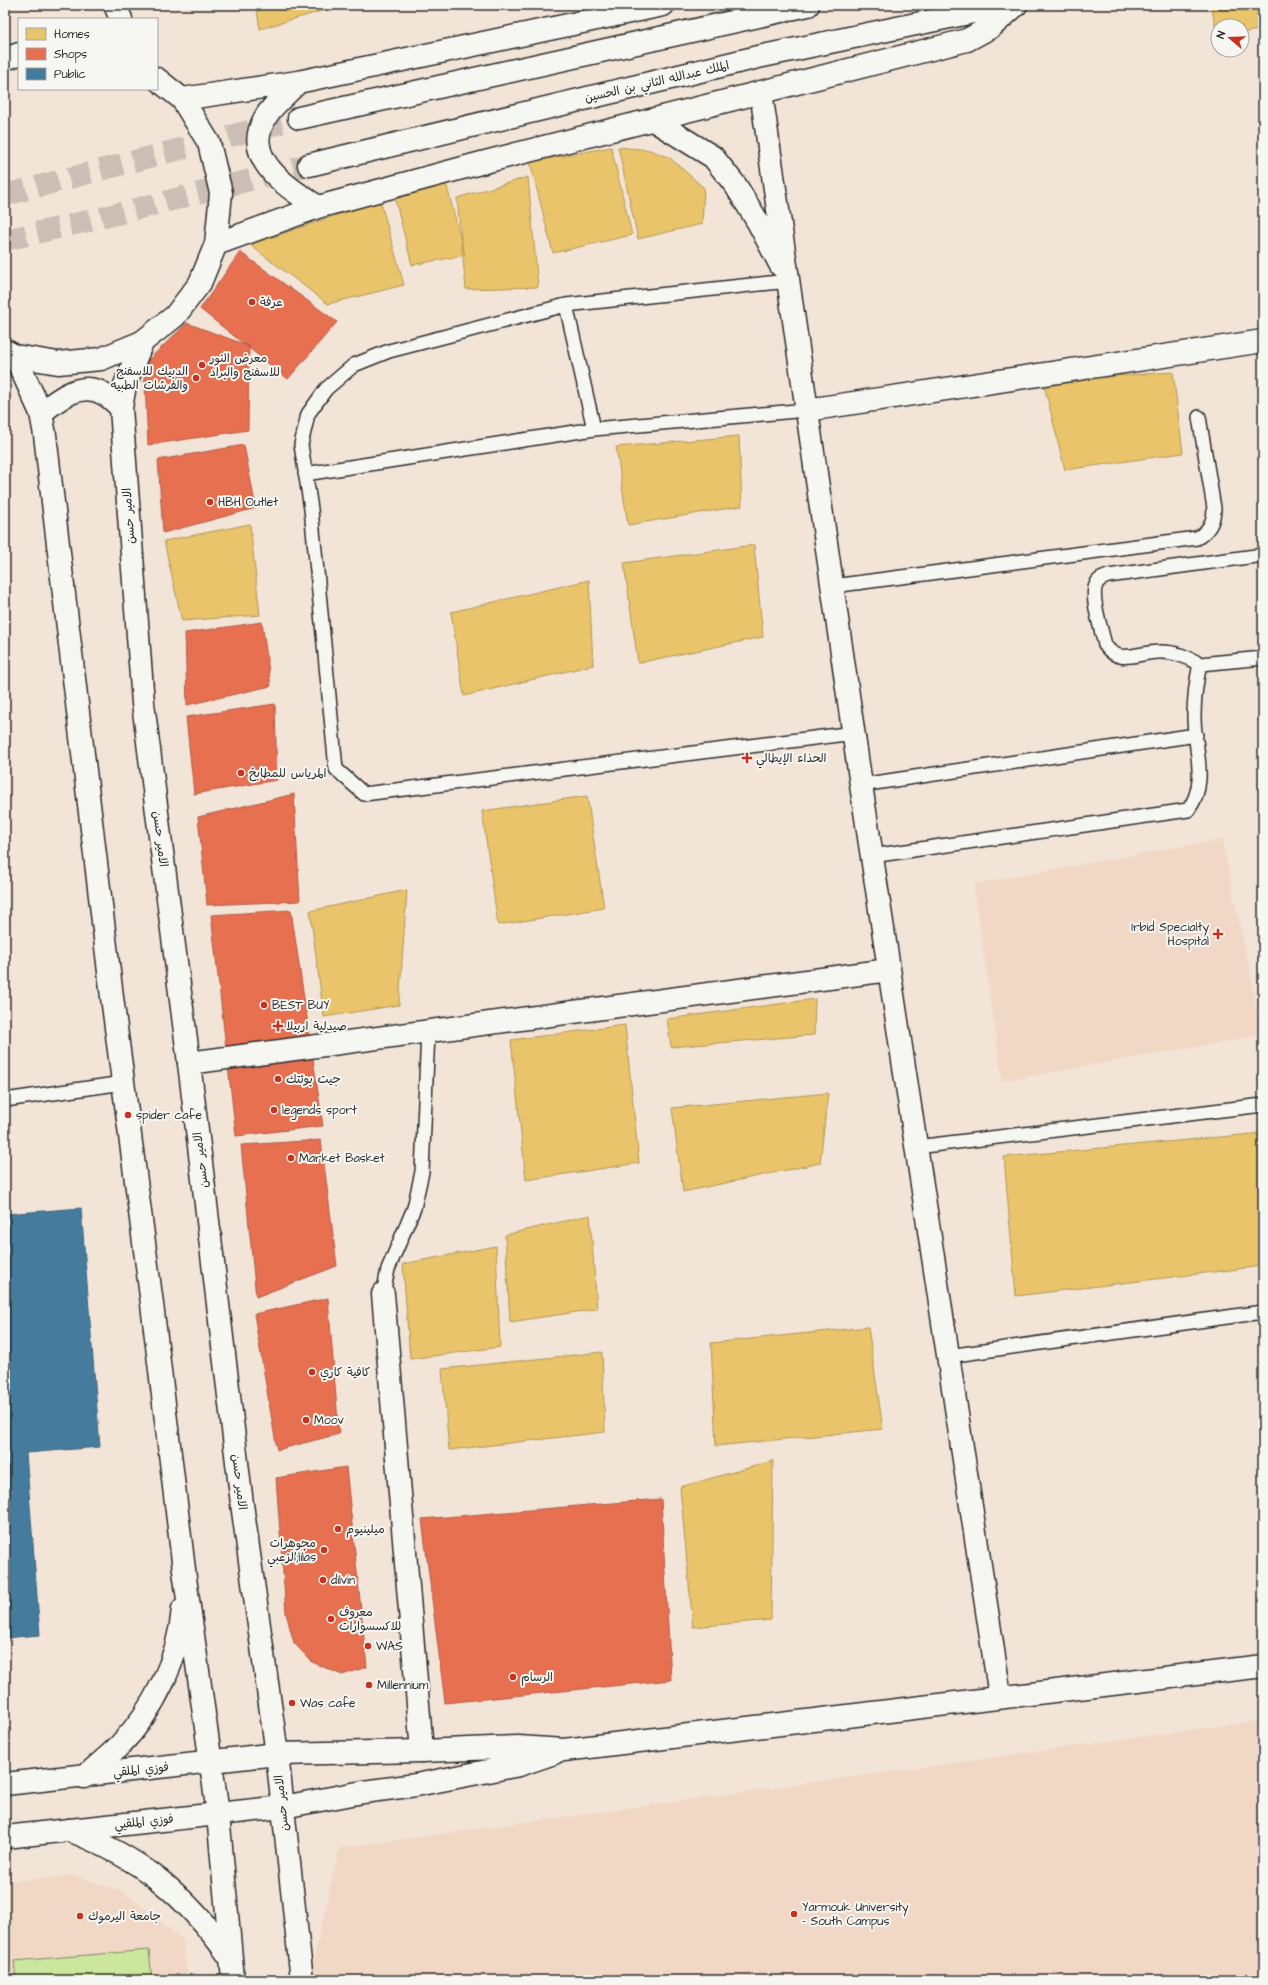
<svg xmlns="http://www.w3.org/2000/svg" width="1268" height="1985" font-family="'Architects Daughter','Playpen Sans Arabic',sans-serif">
<rect width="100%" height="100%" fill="#f3e4d8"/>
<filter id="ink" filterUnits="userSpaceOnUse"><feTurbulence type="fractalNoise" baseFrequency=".025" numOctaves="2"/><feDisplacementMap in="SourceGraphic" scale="8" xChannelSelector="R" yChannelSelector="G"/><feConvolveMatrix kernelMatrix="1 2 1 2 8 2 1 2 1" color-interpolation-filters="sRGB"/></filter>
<g filter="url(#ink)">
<path fill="#f1d8c6" d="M1257,808h6v46z
M1222,839l41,196 -261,46 -28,-197z
M1263,1720v260h-954l30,-132z
M74,1875l51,18 58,47 5,40h-183v-98z"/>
<path fill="#cbe69d" stroke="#7b8864" d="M149,1950l3,30h-136l-2,-19z"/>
<path fill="#e9c46a" stroke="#b09657" d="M256,5h86l-82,24z
M1211,5h52v24l-21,4v-7h-24v13z
M611,147l21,88 -79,18 -23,-91z
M618,147l32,3 20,8 16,14 18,16 -2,36 -64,15z
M528,177l10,110 -72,2 -9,-91z
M446,183l19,72 -53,10 -18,-70z
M380,200l24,85 -76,19 -78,-59z
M1173,372l10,81 -118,17 -22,-89z
M739,436l3,70 -114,19 -12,-78z
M250,524l10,91 -78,6 -18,-80z
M754,545l9,92 -125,26 -14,-100z
M589,580l4,85 -129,31 -13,-84z
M587,796l17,112 -106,17 -16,-114z
M407,890l-8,115 -75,12 -14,-106z
M815,999l-1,36 -143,12 -4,-28z
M625,1025l14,138 -113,17 -15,-140z
M828,1093l-8,70 -137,29 -11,-84z
M1263,1133v133l-247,30 -12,-139z
M590,1215l7,94 -87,13 -5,-87z
M496,1246l4,101 -90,12 -7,-95z
M868,1327l15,102 -167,17 -5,-103z
M602,1352l3,80 -156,18 -7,-81z
M773,1461l-2,159 -78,7 -13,-140z"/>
<path fill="#e76f51" stroke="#af5b46" d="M240,252l97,70 -49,57 -88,-70z
M187,323l62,23 -1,84 -100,15 -4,-81z
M244,445l12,63 -93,25 -5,-73z
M262,622l9,64 -84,19 -2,-72z
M275,704l2,76 -83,14 -8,-77z
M294,794l6,107 -93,4 -9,-88z
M291,910l32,216 -87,10 -25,-221z
M321,1140l16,126 -81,31 -15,-152z
M328,1298l11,136 -62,16 -23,-136z
M346,1467l21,200 -25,8 -30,-13 -18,-19 -8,-30 -10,-135z
M661,1499l10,181 -226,23 -23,-184z"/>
<path fill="#457b9d" stroke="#3d637b" d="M81,1208l19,239 -74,6 14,182 -35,3v-424z"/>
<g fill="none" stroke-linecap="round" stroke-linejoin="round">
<path stroke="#cbbfb5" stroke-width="22" stroke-dasharray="22 11" stroke-linecap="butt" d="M5,195l294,-77
M5,240l92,-21 212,-54"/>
<defs>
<path id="lane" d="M566,305l222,-24
M594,429l-28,-124 -177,46 -35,14 -28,24 -18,25 -7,31 10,64 25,260 28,25 490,-61
M305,474l289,-45 213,-19
M833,586l364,-48c12,-7 17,-16 17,-30l-15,-91
M1200,664c-13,-7 -26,-13 -41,-12 -21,0 -40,14 -54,-7 -3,-14 -15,-48 -9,-60 2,-6 7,-7 12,-9l155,-21
M861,785l335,-50
M872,856l316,-46c21,-27 6,-62 6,-93 0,-18 2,-35 6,-53l63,-6
M5,1100l118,-17
M916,1147l347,-42
M383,1294l5,-25 26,-61 8,-36 6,-140
M948,1356l315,-44"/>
<path id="street" d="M761,92l100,693 139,911
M653,120l60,37 23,29 22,36 23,44
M807,410l456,-69
M189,1063l700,-93
M383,1294l39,457"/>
<path id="secondary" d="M5,1784l272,-30 145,-3 96,-4 46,3 699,-84
M5,1837l278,-30 80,-15 53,-7 103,-20 35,-12"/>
<path id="primary" d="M115,5l6,14
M5,59l14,-5
M298,82c-10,11 -26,23 -33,36 -24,42 24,70 53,89
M182,99l116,-17 365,-77
M299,118l509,-113
M309,165l449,-108 249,-52
M216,244l102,-37 163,-44 486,-123 24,-13 25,-22
M142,342l-17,43 -4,23 22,295 46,360 53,441 35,250 25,226
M6,351l9,5 43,7 43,-4 41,-17 33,-26 25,-33 16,-39 5,-51 -12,-50 -27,-44 -25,-20
M15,356l26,57 4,22 67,562 40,307 33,274 33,236 15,166
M41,413c17,-14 40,-33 63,-19 6,3 12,9 17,14
M84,1777c12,-10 24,-20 35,-31 35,-35 60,-88 64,-137
M69,1830c73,29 115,63 161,127"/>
</defs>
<use href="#lane" stroke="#2b2b2b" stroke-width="16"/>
<use href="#street" stroke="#2b2b2b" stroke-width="25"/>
<use href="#secondary" stroke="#2b2b2b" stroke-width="25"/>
<use href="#primary" stroke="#2b2b2b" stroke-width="25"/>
<use href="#lane" stroke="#f6f6f2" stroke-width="13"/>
<use href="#street" stroke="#f6f6f2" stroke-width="22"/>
<use href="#secondary" stroke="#f6f6f2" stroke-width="22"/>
<use href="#primary" stroke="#f6f6f2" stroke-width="22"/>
</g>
</g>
<g fill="#c8321e" stroke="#f6f6f2" stroke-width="1.5">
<circle cx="252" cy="302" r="4"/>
<circle cx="202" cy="365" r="4"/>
<circle cx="196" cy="378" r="4"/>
<circle cx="210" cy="502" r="4"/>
<path d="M745 752h4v4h4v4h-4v4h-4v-4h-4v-4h4z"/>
<circle cx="241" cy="773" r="4"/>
<path d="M1216 928h4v4h4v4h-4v4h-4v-4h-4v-4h4z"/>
<circle cx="264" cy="1005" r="4"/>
<path d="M276 1020h4v4h4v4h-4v4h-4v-4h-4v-4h4z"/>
<circle cx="278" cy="1079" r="4"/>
<circle cx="274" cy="1110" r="4"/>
<circle cx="128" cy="1115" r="4"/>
<circle cx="291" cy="1158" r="4"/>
<circle cx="312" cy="1372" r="4"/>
<circle cx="306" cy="1420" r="4"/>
<circle cx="338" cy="1529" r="4"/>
<circle cx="324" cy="1550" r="4"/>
<circle cx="323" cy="1580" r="4"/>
<circle cx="331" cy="1619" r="4"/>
<circle cx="368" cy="1646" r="4"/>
<circle cx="513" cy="1677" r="4"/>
<circle cx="369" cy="1685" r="4"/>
<circle cx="292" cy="1703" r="4"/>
<circle cx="794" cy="1914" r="4"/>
<circle cx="80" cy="1916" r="4"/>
</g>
<g text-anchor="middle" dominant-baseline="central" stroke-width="4" stroke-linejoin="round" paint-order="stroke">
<g font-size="12" fill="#2b2b2b" stroke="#f6f6f2">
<text transform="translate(657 82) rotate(-13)">الملك عبدالله الثاني بن الحسين</text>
<text transform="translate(129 516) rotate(-94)">الامير حسن</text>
<text transform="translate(160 839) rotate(83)">الامير حسن</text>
<text transform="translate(201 1160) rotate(-97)">الامير حسن</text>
<text transform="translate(239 1482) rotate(83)">الامير حسن</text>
<text transform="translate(141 1770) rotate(-6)">فوزي الملقي</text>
<text transform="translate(282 1803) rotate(-96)">الامير حسن</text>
<text transform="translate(144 1822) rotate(-6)">فوزي الملقيي</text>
</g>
<g font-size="12" fill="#2b2b2b" stroke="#f6f6f2" text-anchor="start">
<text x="260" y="302">عرفة</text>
<text x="210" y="358">معرض النور<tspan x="210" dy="14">للاسفنج والبراد</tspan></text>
<text x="188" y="371" text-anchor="end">الدبيك للاسفنج<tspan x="188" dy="14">والفرشات الطبيه</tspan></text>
<text x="218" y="502">HBH Outlet</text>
<text x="756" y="758">الحذاء الإيطالي</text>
<text x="249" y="773">المرياس للمطابخ</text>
<text x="1209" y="927" text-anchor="end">Irbid Specialty<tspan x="1209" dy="14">Hospital</tspan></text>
<text x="272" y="1005">BEST BUY</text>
<text x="286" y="1026">صيدلية اربيلا</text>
<text x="286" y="1079">جيت بوئتك</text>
<text x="282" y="1110">legends sport</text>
<text x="136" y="1115">spider cafe</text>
<text x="299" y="1158">Market Basket</text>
<text x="320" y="1372">كافية كاري</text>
<text x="314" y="1420">Moov</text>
<text x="346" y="1529">ميلينيوم</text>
<text x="316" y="1543" text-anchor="end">مجوهرات<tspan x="316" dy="14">الزعبي;lilas</tspan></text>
<text x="331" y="1580">dilvin</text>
<text x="339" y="1612">معروف<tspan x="339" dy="14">للاكسسوارات</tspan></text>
<text x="376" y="1646">WAS</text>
<text x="521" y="1677">الرسام</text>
<text x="377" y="1685">Millennium</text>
<text x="300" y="1703">Was cafe</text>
<text x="802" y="1907">Yarmouk University<tspan x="802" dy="14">- South Campus</tspan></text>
<text x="88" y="1916">جامعة اليرموك</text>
</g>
</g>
<rect width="1268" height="1985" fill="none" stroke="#f6f6f2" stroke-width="20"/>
<rect x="10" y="10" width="1248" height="1965" fill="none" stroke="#2b2b2b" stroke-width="1.5" filter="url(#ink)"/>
<rect x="18" y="18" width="140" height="72" fill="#f6f6f2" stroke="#a5a5a2"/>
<rect x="26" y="28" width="20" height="12" fill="#e9c46a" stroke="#a5a5a2"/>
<text x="54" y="38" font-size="12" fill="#2b2b2b">Homes</text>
<rect x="26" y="48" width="20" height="12" fill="#e76f51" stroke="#a5a5a2"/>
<text x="54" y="58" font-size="12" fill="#2b2b2b">Shops</text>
<rect x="26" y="68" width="20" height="12" fill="#457b9d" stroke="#a5a5a2"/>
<text x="54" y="78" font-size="12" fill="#2b2b2b">Public</text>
<g transform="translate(1230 38) rotate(289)"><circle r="19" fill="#f6f6f2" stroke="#a5a5a2"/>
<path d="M0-3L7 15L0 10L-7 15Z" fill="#c8321e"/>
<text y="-6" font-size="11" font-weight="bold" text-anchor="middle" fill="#2b2b2b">N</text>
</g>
</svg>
